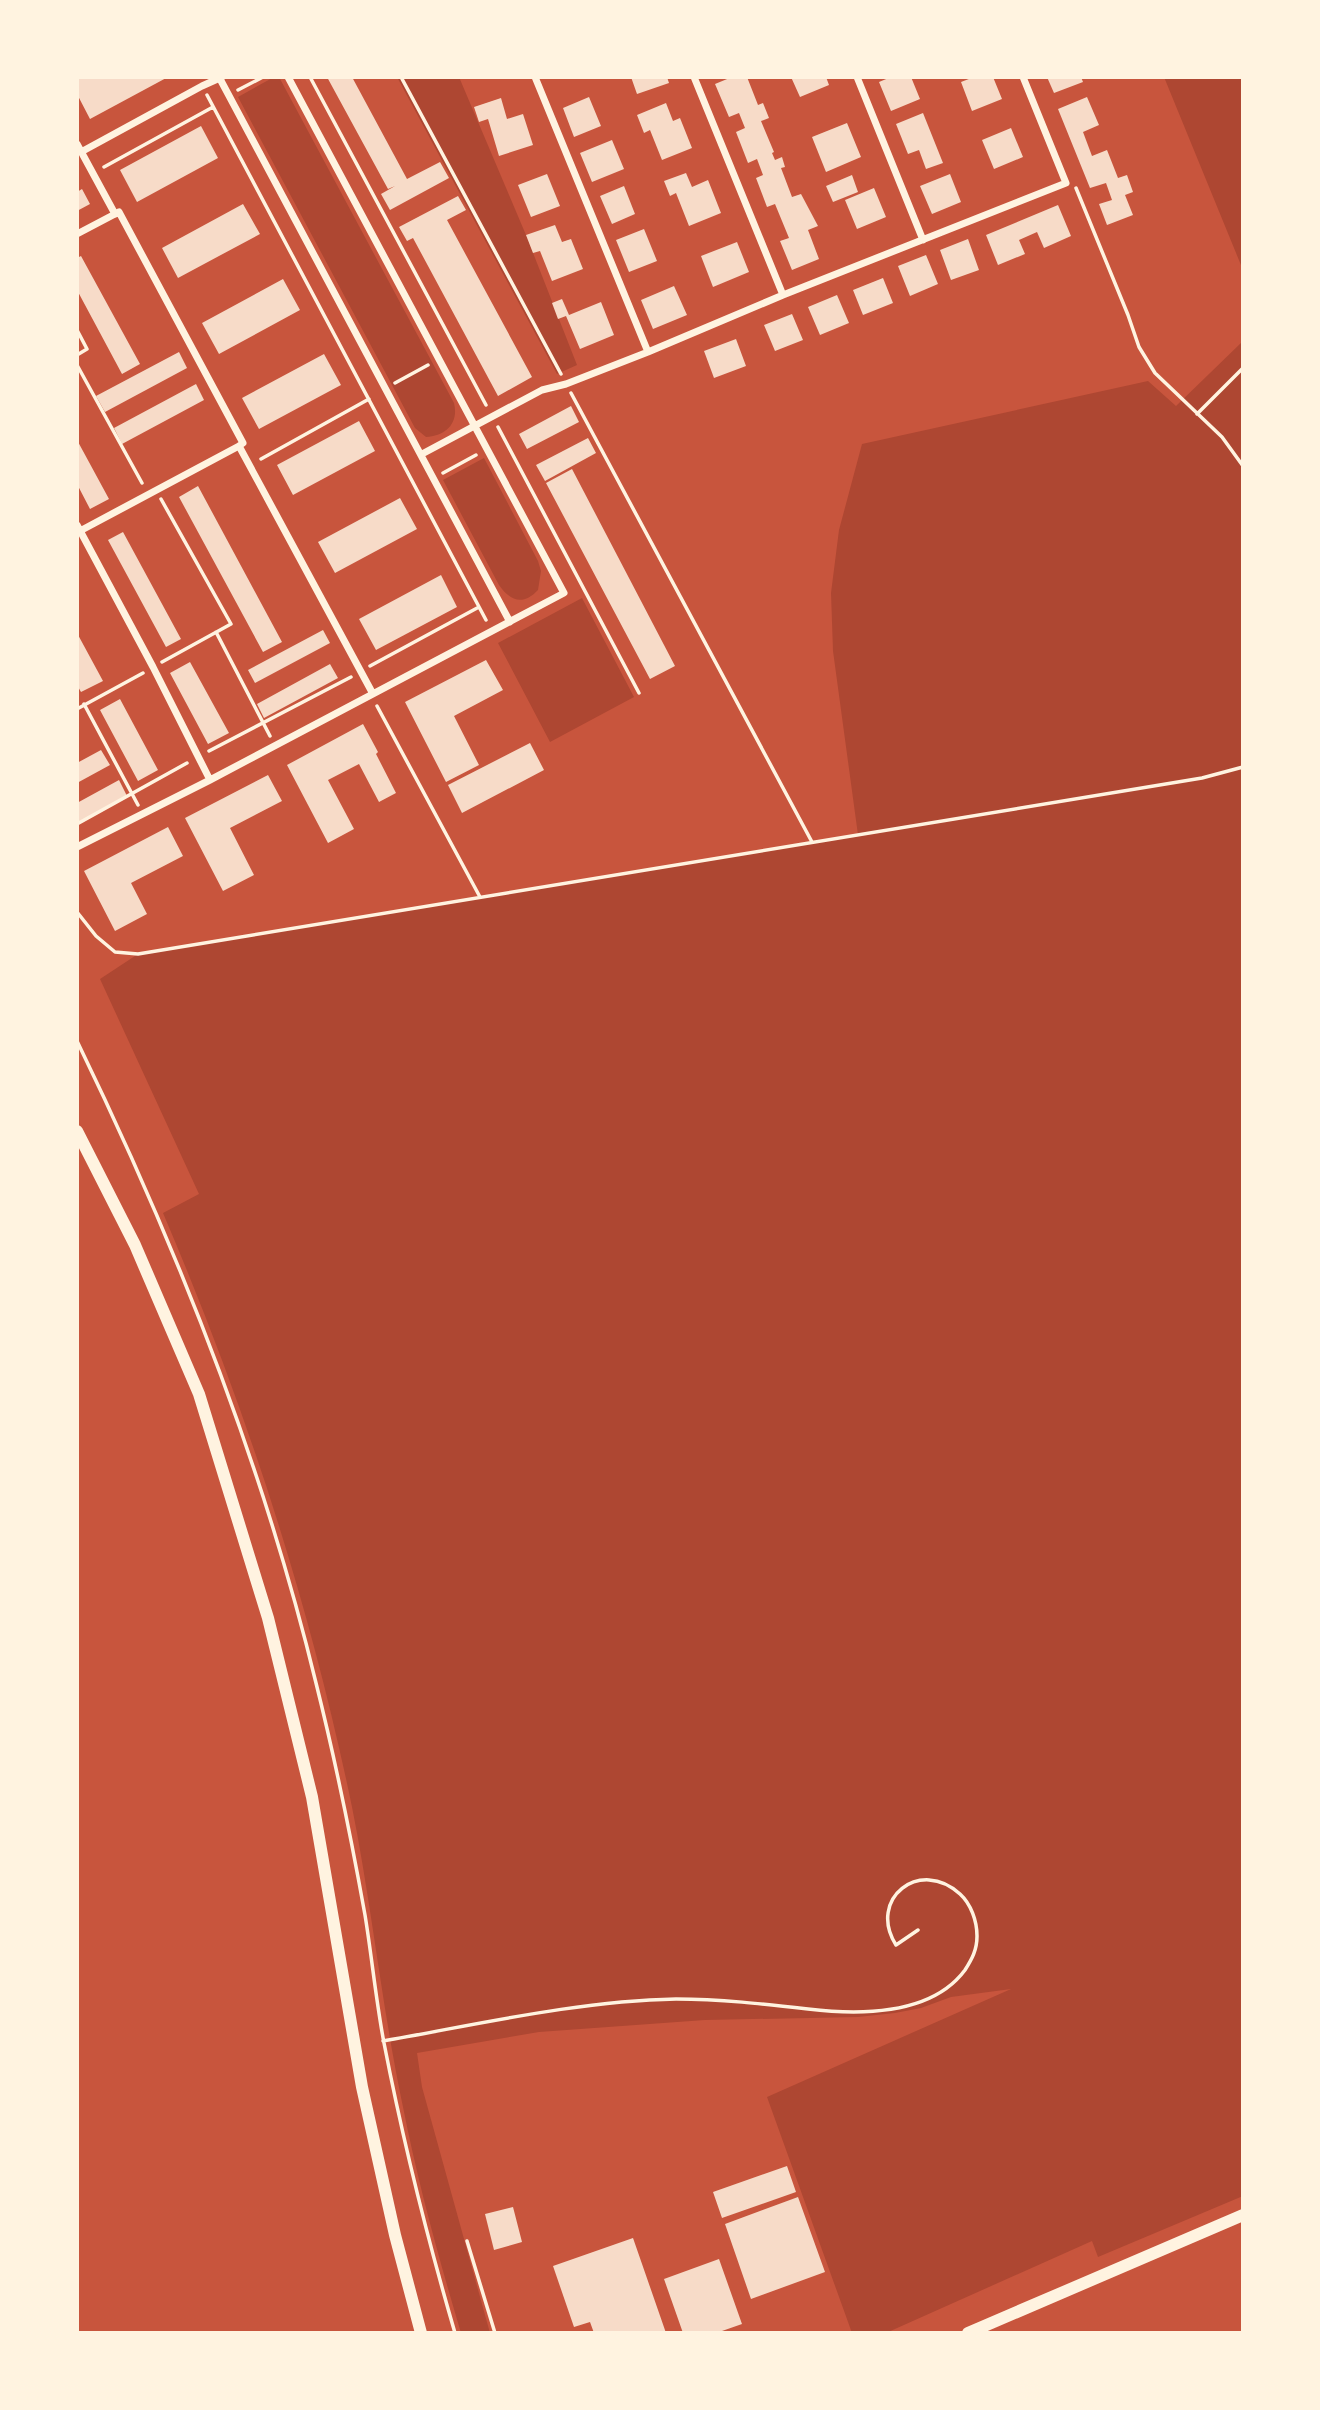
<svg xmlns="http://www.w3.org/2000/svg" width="1320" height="2410" font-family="'Libre Baskerville',serif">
<rect width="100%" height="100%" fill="#c8553d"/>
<path fill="#ae4732" d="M274,77h5l175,326c5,20 -8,33 -28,34l-11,-9 -177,-331z
M397,77h62l67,158 51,130 -20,9z
M1164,77h79v193z
M1243,341v1855l-145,61 -6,-16 -206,92h-34l-85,-236 244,-108 -60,8 -30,11 -26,5 -37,4 -153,3 -166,12 -122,21 5,34 68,246h-29c-22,-74 -43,-150 -58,-226 -21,-99 -31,-200 -51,-300 -42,-204 -107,-402 -189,-594l36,-19 -99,-215 38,-25 720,-119 -25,-184 -2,-58 8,-63 23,-86 286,-63 28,25z
M484,458l54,103 3,10 -3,19c-15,16 -28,11 -39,-5l-56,-105z
M582,598l52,99 -84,45 -52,-99z"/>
<path fill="#f7dbc8" d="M77,77h91l-78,42 -13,-25z
M327,77h25l55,102 33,-17 9,16 -59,32 -9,-16 14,-8 -7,3z
M631,77h36l2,6 -32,11z
M732,77h15l11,28 5,-2 6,15 -8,3 13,31 -2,1 3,7 7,-3 3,10 -4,1 11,29 9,-3 17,32 -10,4 11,29 -27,11 -12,-29 9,-3 -14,-34 -8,3 -11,-29 7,-3 -6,-16 -9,4 -12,-31 9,-4 -6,-15 -10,4 -14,-33z
M791,77h35l3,8 -29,12z
M891,77h20l9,22 -29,12 -12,-29z
M974,77h19l9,22 -30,12 -11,-29z
M1047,77h34l2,5 -29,11z
M589,97l12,29 -27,11 -11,-29z
M1087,97l12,28 -16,7 9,24 15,-6 11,28 9,-3 6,17 -8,3 8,20 -26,10 -8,-21 13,-4 -6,-17 -16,5 -32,-79z
M501,98l6,21 16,-5 10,31 -34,11 -11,-37 -9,3 -5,-15z
M666,103l7,18 7,-3 12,30 -30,12 -12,-30 -6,3 -7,-18z
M923,113l20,50 -17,6 -7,-19 -11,4 -12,-30z
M847,123l14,34 -35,15 -14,-35z
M201,126l17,32 -81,44 -17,-32z
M1011,128l12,29 -29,12 -12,-29z
M612,140l12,29 -32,13 -12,-29z
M686,173l6,14 16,-7 13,33 -32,13 -13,-33 -6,3 -6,-15z
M547,174l13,32 -29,11 -13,-32z
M950,174l11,28 -29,12 -12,-28z
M852,175l6,17 -25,10 -7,-16z
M624,186l11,28 -23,10 -12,-28z
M874,188l12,29 -29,12 -12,-29z
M82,189l8,15 -13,7v-19z
M458,196l8,14 -19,10 85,157 -34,19 -85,-158 -6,3 -8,-14z
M243,204l17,30 -82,44 -16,-30z
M1058,205l13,31 -27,12 -7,-16 -18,8 6,14 -27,11 -12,-30z
M555,225l7,17 9,-3 12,30 -31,12 -12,-30 -7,2 -7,-18z
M644,229l13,32 -28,11 -13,-32z
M968,239l11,31 -28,10 -11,-30z
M737,242l12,30 -36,15 -12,-31z
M926,255l12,29 -28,12 -12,-30z
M81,256l59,108 -18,10 -45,-84v-32z
M883,278l10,25 -30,12 -10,-25z
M283,279l17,31 -81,44 -17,-31z
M674,286l13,29 -34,14 -12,-29z
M837,295l12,28 -29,12 -12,-28z
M562,299l7,16 32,-13 13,33 -34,14 -14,-33 -8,3 -6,-16z
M792,314l11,26 -28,11 -11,-26z
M736,339l10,27 -32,12 -10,-27z
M179,352l8,16 -82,44 -9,-16z
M324,354l17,31 -82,44 -17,-31z
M196,384l8,16 -82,44 -8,-16z
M571,406l8,16 -52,27 -8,-15z
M359,421l16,30 -82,44 -16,-30z
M588,438l8,15 -51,28 -9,-16z
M77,440l32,59 -19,10 -13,-25z
M572,469l103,197 -25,13 -104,-196z
M198,486l84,156 -19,10 -84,-155z
M400,498l17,31 -82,44 -17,-31z
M123,532l58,107 -15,8 -58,-107z
M441,575l16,32 -81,43 -17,-31z
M323,630l7,13 -75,40 -7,-13z
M77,633l26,48 -22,11 -4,-7z
M486,660l17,30 -49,26 25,49 -33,17 -41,-80z
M190,662l39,71 -21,11 -38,-71z
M330,664l8,14 -74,40 -7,-14z
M120,699l38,71 -20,11 -38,-71z
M363,724l15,28 -2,2 20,39 -17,9 -20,-38 -31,16 26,49 -26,14 -41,-78z
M530,743l14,27 -82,43 -14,-28z
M101,750l9,15 -33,18v-20z
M268,775l14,26 -52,27 24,47 -31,16 -38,-73z
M119,780l8,16 -50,27v-20z
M168,827l15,29 -52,27 16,31 -32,17 -31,-60z
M787,2166l9,26 -74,26 -9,-26z
M798,2197l27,75 -74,27 -26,-75z
M513,2207l9,35 -28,8 -9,-36z
M633,2238l33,95h-72l-4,-11 -16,5 -21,-61z
M719,2259l23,65 -20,7 1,2h-40l-19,-54z"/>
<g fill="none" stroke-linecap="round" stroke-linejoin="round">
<path stroke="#fff3e0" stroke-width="3.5" d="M310,77l176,328
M401,77l160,297
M238,90l25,-13
M207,95l279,525
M104,167l109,-60
M1076,188l52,127 11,32 16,26 67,64 21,29
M77,330l10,19 -10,6
M77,365l65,118
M395,383l33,-18
M571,393l241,449
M1197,414l46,-46
M498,427l141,266
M261,459l108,-60
M443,473l33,-18
M161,499l70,125 -69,38
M216,632l54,104
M370,666l109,-59
M84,704l54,101
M377,706l103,191
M77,709l66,-36
M209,751l142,-74
M77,824l110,-61
M77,912l19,24 19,16 23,2 1064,-176 41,-11
M77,1041c100,206 185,419 239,642 19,76 35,154 49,232 7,43 11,86 19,128 19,98 43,194 71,290
M383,2041c97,-17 195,-40 293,-42 44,0 88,5 132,10 51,6 123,7 157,-39 7,-11 12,-20 12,-34 0,-15 -6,-32 -17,-42 -40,-37 -93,5 -64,51l22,-15
M467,2241l28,92"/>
<path stroke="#fff3e0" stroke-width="7" d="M219,77l291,545
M535,77l113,275
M694,77l89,218
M857,77l66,163
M77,144l38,70 4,-2 124,231 -4,3 134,248
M81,152l121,-66 20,-9
M77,234l38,-20
M422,454l120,-64 24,-6 82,-32 135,-57 283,-112 -43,-106
M77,525l76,142 57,113
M78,532l161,-86
M77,847l133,-67 354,-187 -276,-516"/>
<path stroke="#fff3e0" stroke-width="12" d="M77,1131l58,114 64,149 69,224 44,179 50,290 33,148 26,98
M968,2333l275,-118"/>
</g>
<rect width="1320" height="2410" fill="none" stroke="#fff3e0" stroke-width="158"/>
</svg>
